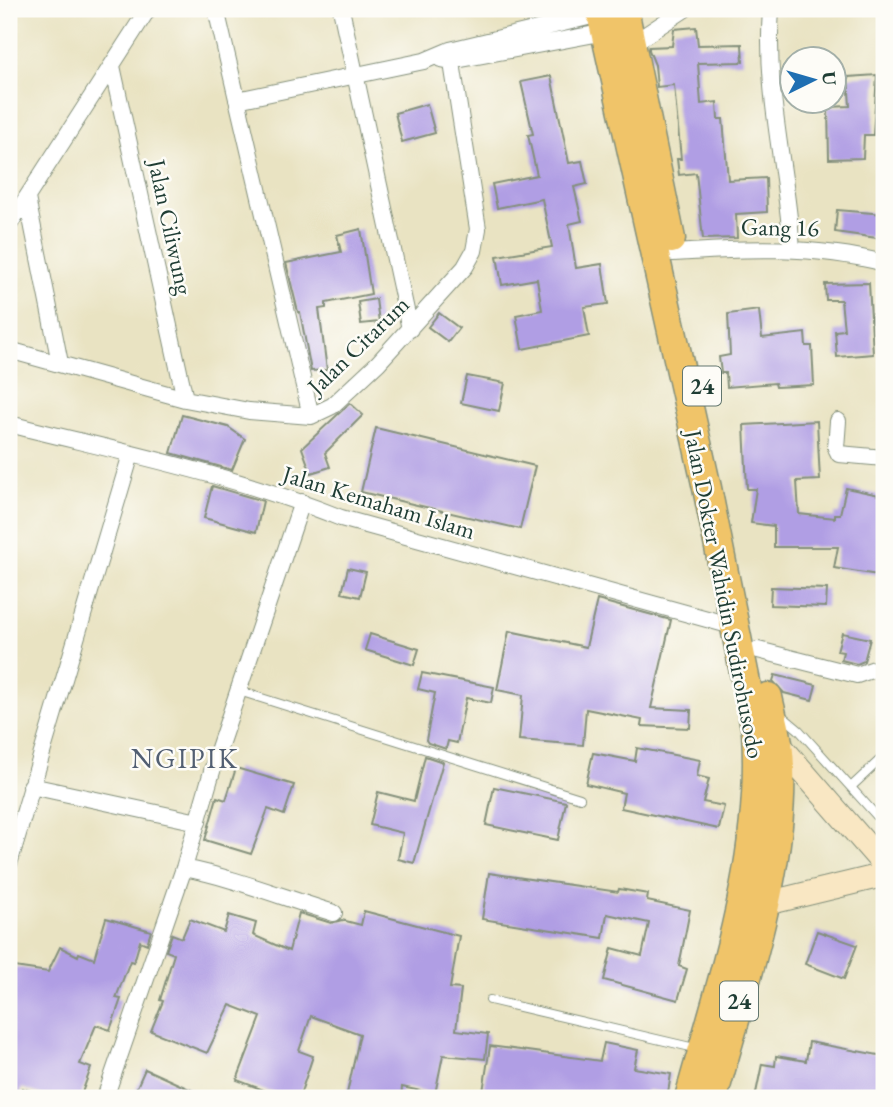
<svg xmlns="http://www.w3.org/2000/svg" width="893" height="1107" font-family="'EB Garamond',serif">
<rect width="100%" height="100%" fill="#fdfcf7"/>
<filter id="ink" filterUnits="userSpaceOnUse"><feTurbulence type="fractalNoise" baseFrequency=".0143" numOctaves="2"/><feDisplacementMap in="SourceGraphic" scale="14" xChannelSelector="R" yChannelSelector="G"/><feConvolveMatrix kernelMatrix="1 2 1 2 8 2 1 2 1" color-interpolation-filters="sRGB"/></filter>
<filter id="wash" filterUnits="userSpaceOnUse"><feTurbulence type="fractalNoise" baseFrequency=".00686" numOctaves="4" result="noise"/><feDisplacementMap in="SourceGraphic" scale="28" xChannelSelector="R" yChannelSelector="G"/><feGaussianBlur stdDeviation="1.57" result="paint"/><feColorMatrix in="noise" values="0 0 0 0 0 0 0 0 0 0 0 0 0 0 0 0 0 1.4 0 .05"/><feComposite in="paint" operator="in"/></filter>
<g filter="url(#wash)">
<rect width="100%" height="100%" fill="#e9e3c2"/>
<g id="blocks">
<path fill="#b09ee4" d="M696,27l2,18 44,-1 1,18 -45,1 3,41 16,-2 1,17h5l5,61 38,-2 1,34 -31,2 1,24 -34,1 -7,-66 -17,2 -2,-16h4l-7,-74 -17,2 -2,-22 -6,-15v-3l23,-1 2,-17z
M877,75l-4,60h-9l-1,23 -34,1 -1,-52 22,-1 -2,-29z
M551,76l18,87 13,-2 5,23 -13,3 8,34 -13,3 7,44 26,-4 6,40 -24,3 5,29 -67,13 -6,-34 26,-5 -5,-31 -35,6 -5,-29 55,-9 -10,-48 -45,9 -5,-24 45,-9 -9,-40 5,-1 -12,-52z
M427,104l8,29 -33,9 -7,-29z
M837,210l47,4v25l-49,-7z
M361,229l10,65 -45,9v5l-7,1 8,61 -16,1 -11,-59h-2l-12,-49 55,-11 -4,-17z
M869,283l4,71 -36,3 -2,-26 9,-1 -3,-30h-15l-1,-16z
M376,299l3,23 -18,2 -3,-22z
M759,310l3,28 43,-5 1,13h6l2,39 -38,2 -1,-4 -48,4 -1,-14h-5l-2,-16 11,-2 -2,-41z
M439,313l20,15 -11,14 -20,-15z
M467,376l38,7 -6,28 -38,-8z
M350,403l13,12 -38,38 5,14 -19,6 -9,-25z
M182,415l46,12 17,12 -13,31 -61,-17z
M817,421l3,59 -23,1 2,33 36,4v-4h5l6,-26 38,8 -2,52h2v28l-50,-8 4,-21h-64v-21l-23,-3 5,-34h-9l-3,-64z
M376,428l159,38 -15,63 -159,-37z
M212,486l51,15 -7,31 -52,-14z
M348,568l18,4 -6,25 -18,-4z
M771,587l56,2 -1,18 -56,-2z
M597,600l74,20 -20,88 40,2 -1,18 -49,-2 1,-6 -56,-11 -3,36 -64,-5 4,-45 -26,-5 12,-59 77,16z
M842,633l28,6 -6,22 -7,3 -16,-4 2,-8 -6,-1z
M370,634l49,15 -5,16 -49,-15z
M422,673l72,14 -3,16 -25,-5 -9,45 -9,-2 -2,8 -18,-6 -2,-3 9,-47 -17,-4z
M775,675l41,10 -4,15 -28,-7 -11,-12z
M637,748l63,12 -3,16 12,3 -6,23 21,4 -5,23 -98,-21 3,-15 -38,-9 7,-31 42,8z
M425,756l18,6 -29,101 -16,-4 5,-26 -33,-8 8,-33 36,9z
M236,768l58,17 -10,30 -16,-6 -17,45 -46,-14 12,-43 9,3z
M494,787l72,15 -8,38 -72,-15z
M489,873l129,19 1,-3 29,5 -1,7 43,9 -11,56 8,3 -9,31 -74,-20 8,-32 30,8 7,-33 -42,-9 -4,24 -121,-19z
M364,911l95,25 -9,52 11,1 -5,41 32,4 -3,25 -42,-4 -8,39 -33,-7 -1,11h-55l14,-64 -49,-18 -12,35 14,5 -14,42 -33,-7 -29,-11 24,-63 -31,-12 -23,48 -56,-22 12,-30 -3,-1 14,-46 -8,-3 6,-17 10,4 8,-19 34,13 5,-17 27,8 -3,12 36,16 10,-38 32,10 11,-3 19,5z
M106,918l45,13 -4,13 -7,-3 -6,21 -4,-1 -14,37 5,1 -11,31 -14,-5 -16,39 11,4 -11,30h-29l-29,-10 -3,10h-10v-111h2l3,-20 34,5 12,-25 18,9 1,-3 15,6z
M817,931l40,14 -13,34 -39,-15z
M809,1042l75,14v42h-129l7,-34 13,2 1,-10 30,5z
M604,1043l34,7 -4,18 37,6 -3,19 -21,-3 -2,8h-163l8,-52 110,15z
M145,1069l64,29h-77z"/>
</g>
</g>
<g filter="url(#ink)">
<use href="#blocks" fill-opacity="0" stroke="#84907b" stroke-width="2"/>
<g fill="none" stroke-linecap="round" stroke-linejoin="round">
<defs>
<path id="service" d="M239,691l341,107
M780,714l19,16 85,94
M851,787l33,-31
M490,1000l209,49"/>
<path id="minor" d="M216,9l95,407
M341,9l69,320
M771,9c-6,86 15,156 21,240
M632,44l53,-35
M441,59l10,2 160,-30
M112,66l73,333
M237,100l187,-39 26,-11 159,-38
M27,198l33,165
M9,225l139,-216
M673,253c72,-5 142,-8 211,10
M9,350l176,49 64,12 62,5 21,-10 46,-43 87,-96 9,-16 4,-22 -28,-179
M838,421l-2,27 3,6 45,4
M9,424c111,28 226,51 332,94l395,109
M758,650l99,25 23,-8 4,-6
M31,786l167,36
M9,864l122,-410
M184,868c51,10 100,30 150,45
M105,1098l79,-230 33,-114 85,-252"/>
<path id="secondary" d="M771,740l7,3 106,122
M764,904l120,-29"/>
<path id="trunk" d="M600,9l107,479 49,244c8,127 -34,246 -67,366
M624,9l47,230
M713,1098c28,-105 79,-247 65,-355 -2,-15 -7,-31 -10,-46"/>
</defs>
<use href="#service" stroke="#84907b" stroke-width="10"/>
<use href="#minor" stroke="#84907b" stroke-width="18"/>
<use href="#secondary" stroke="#84907b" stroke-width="25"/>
<use href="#trunk" stroke="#84907b" stroke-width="31"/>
<use href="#service" stroke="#fff" stroke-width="8"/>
<use href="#minor" stroke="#fff" stroke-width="16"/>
<use href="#secondary" stroke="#f9e7c3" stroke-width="23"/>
<use href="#trunk" stroke="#f0c469" stroke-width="28"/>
</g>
</g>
<g text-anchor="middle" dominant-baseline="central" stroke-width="5" stroke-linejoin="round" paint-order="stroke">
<g fill="#fdfcf7" stroke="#62766e" stroke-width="2">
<rect x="683" y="366.5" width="38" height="39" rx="5"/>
<rect x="720" y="981.5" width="38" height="39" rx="5"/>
</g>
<g font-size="23" font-weight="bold" fill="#1f3d34">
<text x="702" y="386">24</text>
<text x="739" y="1001">24</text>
</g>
<g font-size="24" fill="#1f3d34" stroke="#fdfcf7">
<text transform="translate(171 227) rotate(78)">Jalan Ciliwung</text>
<text transform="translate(780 227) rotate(1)">Gang 16</text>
<text transform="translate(358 345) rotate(-44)">Jalan Citarum</text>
<text transform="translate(379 502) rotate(17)">Jalan Kemaham Islam</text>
<text transform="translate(725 594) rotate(79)">Jalan Dokter Wahidin Sudirohusodo</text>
</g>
<g font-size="28" letter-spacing="2" fill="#525f72" stroke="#fdfcf7">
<text x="185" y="758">NGIPIK</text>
</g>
</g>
<rect width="893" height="1107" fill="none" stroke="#fdfcf7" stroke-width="35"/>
<g transform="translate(813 80) rotate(85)"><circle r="33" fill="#fdfcf7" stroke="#a4b0a9" stroke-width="2"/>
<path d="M0-5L12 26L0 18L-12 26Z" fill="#1f6fb2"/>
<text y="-10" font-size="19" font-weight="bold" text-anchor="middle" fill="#1f3d34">U</text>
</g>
</svg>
